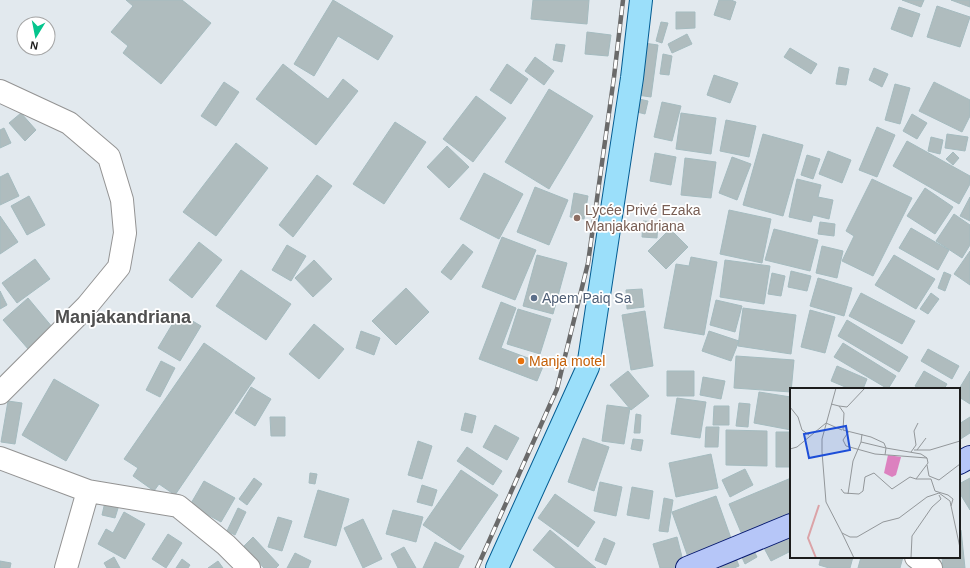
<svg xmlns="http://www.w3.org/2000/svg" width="970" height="568" font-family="Helvetica,sans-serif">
<rect width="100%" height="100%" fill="#e2e9ee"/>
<path fill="#afbcbe" stroke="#a5bbbf" d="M126,0h56l29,23 -50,61 -38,-31 5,-7 -17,-14 22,-26z
M333,0l60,36 -15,24 -40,-24 -24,40 -20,-12z
M533,0h56l-2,24 -56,-5z
M719,0h12l5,2 -6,18 -16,-5z
M902,0h22l-3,7z
M951,0h19v7z
M937,6l33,11 -10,30 -33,-10z
M899,7l21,7 -8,23 -21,-8z
M676,12h19v16l-19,1z
M661,22l7,1 -6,20 -6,-2z
M587,32l24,3 -3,21 -23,-2z
M687,34l5,10 -20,9 -4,-9z
M644,43l14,2 -7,52 -14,-2z
M556,44l9,1 -3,17 -9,-2z
M790,48l27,16 -6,10 -27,-17z
M663,54l9,2 -3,19 -9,-1z
M535,57l19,14 -10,14 -19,-14z
M283,64l45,35 15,-20 15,12 -42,54 -60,-46z
M507,64l21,15 -17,25 -21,-14z
M839,67l10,2 -3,16 -10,-1z
M874,68l14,6 -6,13 -13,-7z
M714,75l24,8 -8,20 -23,-8z
M224,82l15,10 -23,34 -15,-10z
M934,82l36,18v16l-8,16 -43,-21z
M895,84l15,4 -10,36 -15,-4z
M549,89l44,27 -44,73 -44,-27z
M476,96l30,22 -33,44 -30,-23z
M639,99l9,2 -3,13 -8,-2z
M662,102l19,4 -9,35 -18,-4z
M21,113l15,17 -11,11 -16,-18z
M681,113l35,5 -5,36 -35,-5z
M912,114l15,9 -10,16 -14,-8z
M726,120l30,6 -7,31 -29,-6z
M395,122l31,20 -42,62 -31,-20z
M877,127l18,8 -18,42 -18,-7z
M4,128l7,15 -11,5v-18z
M763,134l40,11 -20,71 -40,-11z
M947,134l21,3 -3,14 -20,-3z
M931,137l12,3 -3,14 -12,-3z
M907,141l63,35v8l-11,20 -66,-38z
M236,143l32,25 -52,68 -33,-24z
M447,146l22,21 -20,21 -22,-21z
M828,151l23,9 -9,23 -23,-9z
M953,152l6,6 -6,7 -7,-6z
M655,153l21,4 -5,28 -21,-4z
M807,155l13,4 -7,20 -12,-4z
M732,157l19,7 -14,36 -18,-7z
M685,158l31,4 -5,36 -30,-3z
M8,173l11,23 -19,9v-28z
M484,173l39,21 -24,45 -39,-20z
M317,175l15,11 -39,51 -14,-12z
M797,179l24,6 -3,12 15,3 -4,19 -16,-4 -2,7 -22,-5z
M872,179l40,19 -39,78 -31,-15 12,-25 -8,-5z
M535,187l33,13 -19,45 -32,-13z
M925,188l28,19 -18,27 -28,-18z
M574,193l14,3 -4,23 -14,-2z
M29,196l16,29 -18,10 -16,-29z
M970,197v24l-10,-5z
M729,210l42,9 -9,44 -42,-9z
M954,214l16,11v20l-8,13 -26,-17z
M0,216l18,26 -18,12z
M643,221l15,1 -1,16 -15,-1z
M820,222l15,2 -1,12 -16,-2z
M911,228l38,22 -11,20 -39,-22z
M670,229l18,18 -22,22 -18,-18z
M774,229l44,11 -8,31 -45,-11z
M502,237l34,13 -21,50 -33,-13z
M199,242l23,18 -30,38 -23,-18z
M463,244l10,8 -22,28 -10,-8z
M287,245l19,11 -15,25 -19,-11z
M822,246l21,5 -6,27 -21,-5z
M970,251v34l-16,-11z
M537,255l30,8 -14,51 -30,-8z
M894,255l41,24 -19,30 -41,-24z
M691,257l26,5 -13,73 -40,-7 12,-64 13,2z
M35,259l15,20 -33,24 -15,-20z
M314,260l18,19 -19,18 -18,-19z
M725,260l45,6 -6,38 -44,-7z
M241,270l50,34 -25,36 -50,-34z
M791,271l20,5 -4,15 -19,-4z
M944,272l7,3 -6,16 -7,-3z
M772,273l13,3 -4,20 -13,-2z
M818,278l34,10 -8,28 -34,-10z
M406,288l23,24 -33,33 -24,-24z
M642,289l2,18 -17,2 -1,-19z
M0,291l7,14 -7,4z
M861,293l54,28 -13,23 -53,-28z
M931,293l8,6 -11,15 -8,-5z
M28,298l25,30 -24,22 -26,-30z
M716,300l26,6 -7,26 -25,-7z
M501,302l15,6 -15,40 43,16 -7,17 -58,-22z
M743,308l53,7 -5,39 -53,-8z
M518,309l33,10 -11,35 -33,-10z
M810,310l25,7 -10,36 -24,-6z
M645,311l8,55 -22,4 -9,-55z
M179,313l22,13 -21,35 -22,-13z
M847,320l61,37 -9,15 -61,-36z
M314,324l30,25 -25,30 -30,-25z
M361,331l19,7 -6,17 -18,-7z
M709,331l30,10 -8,20 -29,-10z
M204,343l51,35 -80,117 -16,-11 -5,7 -21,-15 5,-8 -14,-9z
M843,343l53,33 -8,13 -54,-32z
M928,349l31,17 -7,13 -31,-18z
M736,356l58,4 -3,32 -57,-4z
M161,361l14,7 -15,29 -14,-7z
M837,366l30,13 -4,10h-13l-19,-8z
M628,371l21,25 -18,14 -21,-25z
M667,371h27v25h-27z
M924,371l23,13 -3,5h-23l-6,-3z
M970,371v33l-11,-7v-8z
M703,377l22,4 -4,18 -21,-4z
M54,379l45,26 -33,56 -44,-26z
M251,387l20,12 -16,27 -20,-13z
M759,392l32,5v33l-37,-7z
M677,398l29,4 -6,36 -29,-4z
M8,401l14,2 -7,41 -14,-2z
M739,403l11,1 -2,23 -12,-1z
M607,405l23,3 -6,36 -22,-3z
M714,406h15v19h-16z
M465,413l11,3 -4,17 -11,-3z
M636,414l5,1 -1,18h-6z
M270,417h15v19h-14z
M970,417v16l-11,7v-16z
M495,425l24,13 -12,22 -24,-13z
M706,427h13l-1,20h-13z
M726,430l41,1v35l-41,-1z
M776,432h15v35h-15z
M583,438l26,9 -15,44 -26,-9z
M633,439l10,1 -2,11 -10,-2z
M418,441l14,5 -10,33 -14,-4z
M467,447l35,24 -9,14 -36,-24z
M711,454l7,34 -42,9 -7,-34z
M745,469l8,16 -23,12 -8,-17z
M461,470l37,25 -38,55 -37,-25z
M310,473l7,1 -2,10 -6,-1z
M254,478l8,6 -15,21 -8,-6z
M791,478v38l-48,21 -14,-33z
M970,478v32l-11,-18v-8z
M204,481l31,17 -14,24 -31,-17z
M600,482l22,5 -6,29 -22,-5z
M422,485l15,5 -5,16 -15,-4z
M632,487l21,4 -4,28 -22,-4z
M318,490l31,9 -13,47 -32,-9z
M555,494l40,28 -17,25 -40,-29z
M716,496l16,45 -44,16 -16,-45z
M664,498l9,2 -5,32 -9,-1z
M105,502l14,3 -4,13 -13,-3z
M238,508l8,4 -11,23 -8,-4z
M393,510l30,7 -7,25 -30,-8z
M124,512l21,12 -20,35 -27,-15 8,-15 7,4z
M278,517l14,4 -10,30 -14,-4z
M363,519l19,40 -19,9 -19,-40z
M550,530l46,38h-40l-23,-18z
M959,530h2l4,38h-22l-1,-11h17z
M168,534l14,9 -16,25 -14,-9z
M791,534v17l-20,10 -7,-13z
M253,537l26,28 -3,3h-12l-20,-22z
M677,537l7,28 -12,3h-12l-7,-24z
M604,538l11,5 -9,22 -11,-5z
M435,542l29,14 -6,12h-35z
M751,545l6,12 -12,7 -6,-13z
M404,547l12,21h-18l-7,-14z
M295,553l16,8 -3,7h-21z
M734,553l5,13 -5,2h-13l-3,-7z
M114,557l6,11h-13l-3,-5z
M821,557h32l-3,11h-21l-10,-3z
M861,557h42l-3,11h-42z
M182,559l8,6 -2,3h-12z
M0,561l11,2 -1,5h-10z
M218,561l5,7h-15z"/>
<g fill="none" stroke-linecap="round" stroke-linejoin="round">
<defs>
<path id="street" d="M0,91l69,32 40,34 13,43 3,33 -6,34 -32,39 -87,87
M0,458l88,33 -22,77
M88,491l90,15 48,39 23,23
M916,557l15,11"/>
<path id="secondary" d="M959,463l11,-6
M687,568l104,-43"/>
<path id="primary" d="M497,568l91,-201 44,-289 9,-78"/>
</defs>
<use href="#street" stroke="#939393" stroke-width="24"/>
<use href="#secondary" stroke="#071a70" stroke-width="24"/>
<use href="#primary" stroke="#035c92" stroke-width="24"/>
<use href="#street" stroke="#fff" stroke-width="22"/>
<use href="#secondary" stroke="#b6c6f8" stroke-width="22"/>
<use href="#primary" stroke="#9bdffa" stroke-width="22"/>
<defs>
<path id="rail" d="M477,568l80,-179 31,-126 26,-186 9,-77"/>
</defs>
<use href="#rail" stroke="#6a6a6a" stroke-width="4.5"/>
<use href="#rail" stroke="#fff" stroke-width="3" stroke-dasharray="9" stroke-linecap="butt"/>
</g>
<circle fill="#8d6e63" stroke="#fff" stroke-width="1.5" cx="577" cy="218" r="4"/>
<circle fill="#5c6f8a" stroke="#fff" stroke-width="1.5" cx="534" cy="298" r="4"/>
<circle fill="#e8710a" stroke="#fff" stroke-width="1.5" cx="521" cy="361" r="4"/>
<g text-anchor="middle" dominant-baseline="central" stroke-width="3.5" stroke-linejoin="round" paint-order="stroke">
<g font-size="14" fill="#785e54" stroke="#fff" text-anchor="start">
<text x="585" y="210">Lycée Privé Ezaka<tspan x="585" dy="16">Manjakandriana</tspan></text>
</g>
<g font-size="14" fill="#4e5e75" stroke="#fff" text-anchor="start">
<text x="542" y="298">Apem Paiq Sa</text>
</g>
<g font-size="14" fill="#c56008" stroke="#fff" text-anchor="start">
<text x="529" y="361">Manja motel</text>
</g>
<g font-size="18" font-weight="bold" fill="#4f4f4f" stroke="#fff">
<text x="123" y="317">Manjakandriana</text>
</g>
</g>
<g transform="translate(790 388)">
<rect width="170" height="170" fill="#e2e9ee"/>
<path d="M98,67l13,2 -5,18 -4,2 -8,-4z" fill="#dc81bf"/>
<path fill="none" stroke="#dba3a7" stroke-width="2" d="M26,170l-8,-20 11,-33"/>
<path fill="none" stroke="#93979a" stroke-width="1" d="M46,0l-14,51v13l4,50 16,31 8,4h7l26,-15 16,-4 28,-21 12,-4 11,8 10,47M41,16l8,2 5,7 -1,17 28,7 13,6 2,5 35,6 6,4M49,18l8,1 18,-19M0,19l8,10 4,13 7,5M59,43l-6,9 3,6 29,8 52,4M72,46l-1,8 25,6 -1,7M0,61l7,-2 29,-24 16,7M124,62h16l30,-9M127,62l9,-12M121,64l5,-7 -2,-14 4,-8M137,70l1,5 -12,16h15l4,12 13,4 5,4 -2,7M137,77l2,11 10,4 21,-16M51,101l3,4 15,1 4,-3 2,-14 9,-4 18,16 18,-12 6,2M58,106l5,-33 8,-19M52,145l12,25M121,170l1,-22 20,-29 9,-8 -2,-4"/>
<path fill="#1d4ed8" fill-opacity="0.15" stroke="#1d4ed8" stroke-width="2" d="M56,38l4,24 -41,8 -5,-24z"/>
<rect width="170" height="170" fill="none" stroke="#1c1c1c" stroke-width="2"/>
</g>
<g transform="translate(36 36) rotate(190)"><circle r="19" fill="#ffffff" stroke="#a4a4a4"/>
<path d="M0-3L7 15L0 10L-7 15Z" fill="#04c58d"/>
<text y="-6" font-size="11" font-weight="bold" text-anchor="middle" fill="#1c1c1c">N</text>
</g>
</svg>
